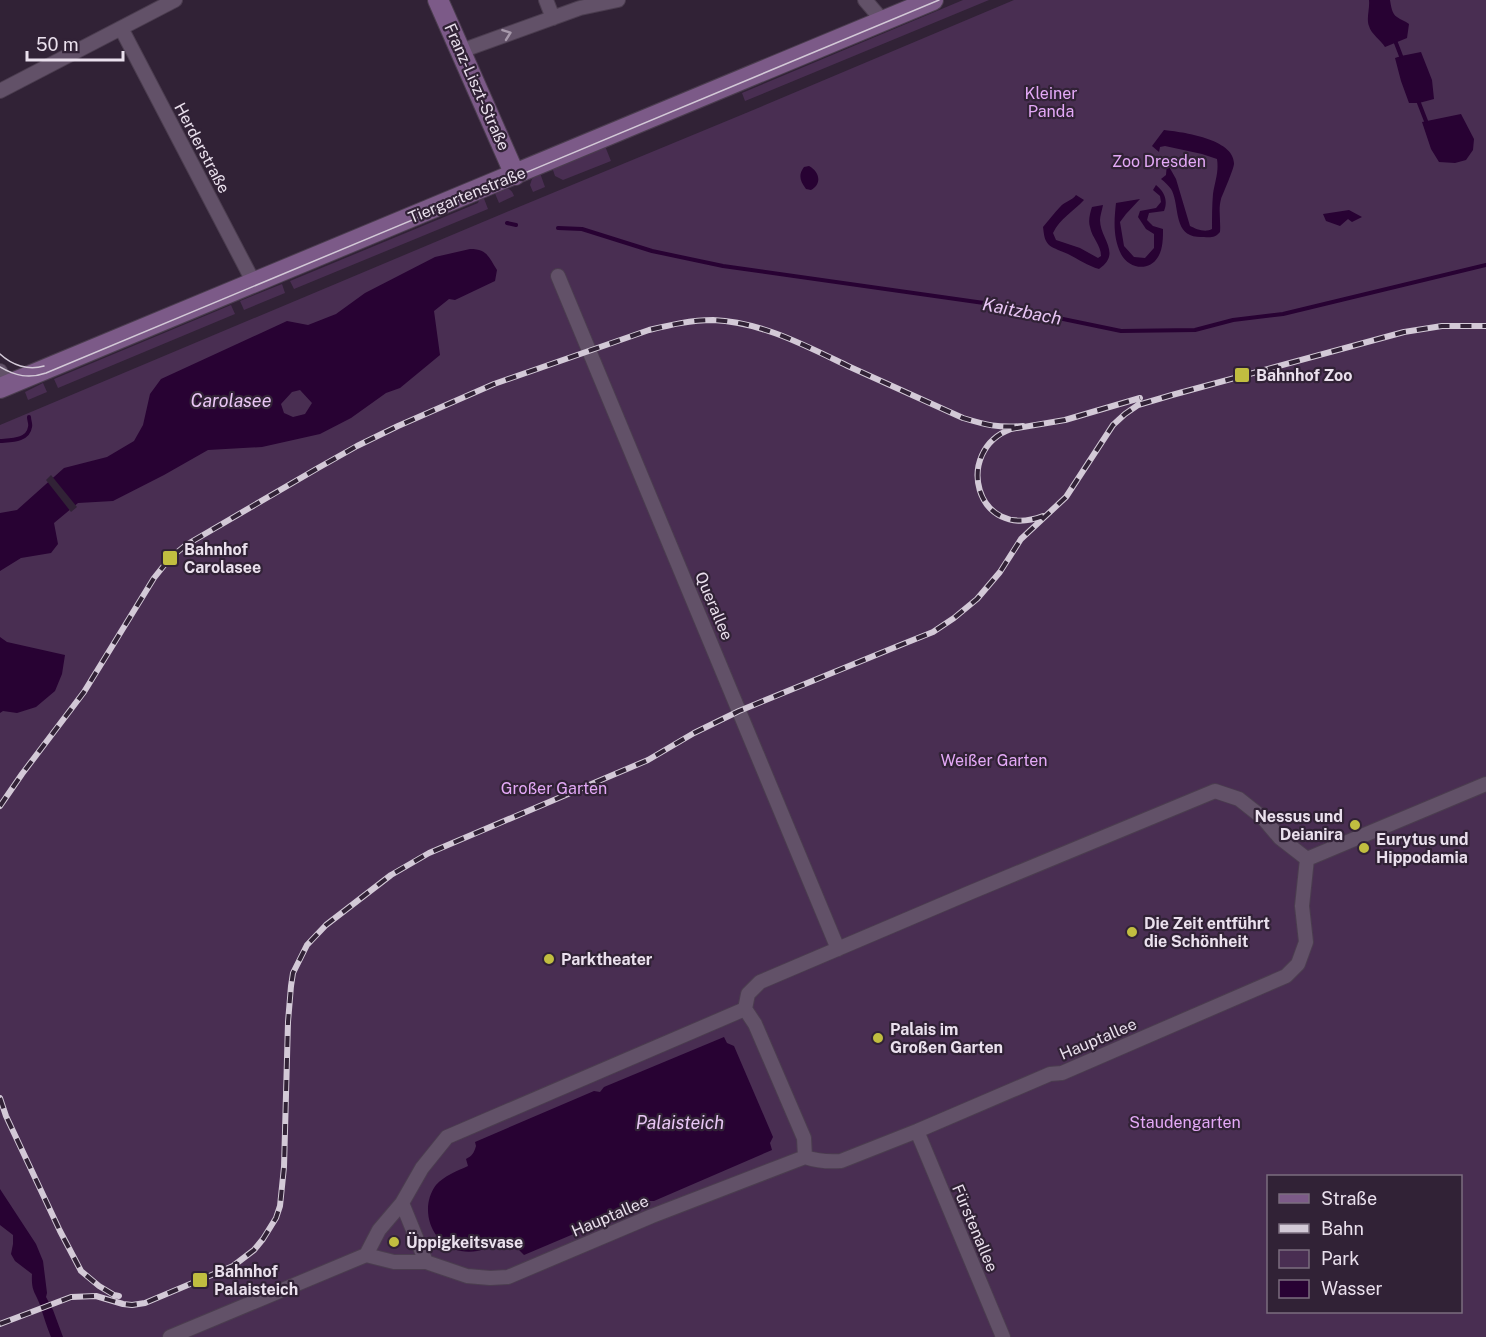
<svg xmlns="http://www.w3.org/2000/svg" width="1486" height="1337" font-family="'Public Sans',sans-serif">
<rect width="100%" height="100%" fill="#312236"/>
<path fill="#492e52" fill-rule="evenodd" d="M963,0h26l-244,101 -3,-8z
M1014,0h472v1337h-1486v-912l509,-214 237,-98zM1268,1176h192v136h-192z
M605,146l6,15 -48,19 -8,-4 -3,-9z
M540,173l5,14 -12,5 -3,-7 2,-6z
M503,188c6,0 9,2 11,8l-15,7 -5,-12z
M483,196l5,13 -194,80 -4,-8 188,-78 2,-6z
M282,284l3,9 -41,17 -4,-9z
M231,305l4,9 -177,74 -4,-9z
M43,383l4,9 -19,8 -3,-8z"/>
<path fill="#280233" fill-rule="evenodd" d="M1369,0h21c1,6 2,14 7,17 4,3 8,4 12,7l-2,14 -22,9c-4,-7 -14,-13 -16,-21 -3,-7 1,-18 0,-26z
M1421,52l11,28 2,19 -15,4h-10l-8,-22 -6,-23 6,-2z
M1461,114l13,25 -1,11 -7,10 -11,3 -16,-1 -8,-13 -9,-27z
M1164,130c18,2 71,9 70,34 -1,7 -10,27 -13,35 -3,11 0,22 -1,33 -4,5 -9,6 -16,5 -4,0 -10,0 -14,-2 -16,-7 -11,-33 -19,-46 -3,-4 -6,-7 -10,-10l5,-4 1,-12 9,16 14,47c6,3 15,7 22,3 0,-12 0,-24 1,-35 2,-13 6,-22 4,-35l-15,-5 -37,-8 -5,1 -1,5 -7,-6z
M809,166c11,6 13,18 2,24l-5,-1c-6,-8 -8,-14 -2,-22z
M1156,185c9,7 12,16 8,26l-15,2 -2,7 6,6 10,3c0,9 0,20 -5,28 -9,15 -29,12 -37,-3 -8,-16 -7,-33 -5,-51l24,-4 -14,15 -6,8 4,24 10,11 11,1 9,-10v-14l-8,-5 -8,-12 2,-6 16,-3 5,-6 -1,-6 -7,-6z
M1076,195l8,5c-11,12 -24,18 -31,33l3,7 24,8 18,10 3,-2c0,-11 -9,-18 -11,-29 -2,-6 0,-14 2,-20l11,-2c-1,5 -3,11 -3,15 0,19 22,33 -1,49 -11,-3 -21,-10 -31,-15 -6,-3 -14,-5 -19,-9 -5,-5 -5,-11 -6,-18 6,-7 11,-14 17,-20 5,-6 12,-6 16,-12z
M1349,210l13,7 -10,5 -4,-3 -8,7 -14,-5 -3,-7z
M470,249c17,0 18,7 27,21l-2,11 -40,19 -6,-1 -15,12 6,44 -40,33 -14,5 -35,25 -31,16 -58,13 -54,3 -44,25 -51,26 -35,2 -24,20 4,21 -7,9 -30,5 -21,13v-58l17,-3 47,-42 43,-11 27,-16 9,-16 7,-31 11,-15 126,-58 21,4 28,-11 29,-21 70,-36zM300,390l12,13 -7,11 -12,3 -9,-4 -3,-9 11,-12z
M0,637l7,5 58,13 -3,19 -7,17 -19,16 -19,6 -14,-2 -3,2z
M724,1037l3,6 7,3 39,91 -3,6 2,7 -118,51h-8l-4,4 -118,50 -8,-8 -12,1 -2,-5c-13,5 -27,11 -41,8 -29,-5 -43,-42 -25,-66 8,-9 21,-14 32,-19l-2,-7c6,-3 8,-6 10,-13l-1,-4 119,-51 6,1 4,-5z
M0,1189l36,55 7,17 4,32 -1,4 7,13 10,27h-12c-4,-10 -7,-19 -10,-29 -5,-16 -10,-15 -9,-34l-17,-13 -4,-7 2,-10v-9l-13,-10z"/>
<path fill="#312236" d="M51,475l26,32 -6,5 -25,-32z"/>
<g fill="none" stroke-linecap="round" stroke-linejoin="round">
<path stroke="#280233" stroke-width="4" d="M1396,43l5,13
M1419,103l7,18
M507,223l9,2
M558,228l24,1 70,22 71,15 268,38 130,27 74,-1 38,-10 50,-6 203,-49
M0,441c10,-1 28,0 30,-14 1,-3 -1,-6 -1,-10"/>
<defs>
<path id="street" d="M546,0l7,18
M865,0l18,21
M121,28l133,255
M461,51l119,-43 38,-8
M0,91l175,-91
M558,276l280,673
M0,371l7,14
M1307,859l179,-75
M917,1131l86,206
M805,1157l-1,-19 -49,-114 -10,-15 3,-15 12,-12 209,-89 246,-102 24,8 24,19 17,20 27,21
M402,1203l24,59
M366,1255l28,7h32l41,14 23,2 18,-1 144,-61 153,-59c12,4 23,5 36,4l76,-30 133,-57 12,-1 224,-97 12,-12 8,-22 -4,-36 5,-47
M170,1337l196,-82 13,-25 23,-27 20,-35 25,-31 298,-128"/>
<path id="secondary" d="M438,0l77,175
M0,388l933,-388"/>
</defs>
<use href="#street" stroke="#4b3d4f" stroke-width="16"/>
<use href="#secondary" stroke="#4b3d4f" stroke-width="22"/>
<use href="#street" stroke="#625168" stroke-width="14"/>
<use href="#secondary" stroke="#7c5a88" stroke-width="20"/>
<path stroke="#d3c9d7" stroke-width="1.5" d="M0,354c12,11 28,17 44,12
M0,367c15,9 29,12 46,6l893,-373"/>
<defs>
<path id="rail" d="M1043,516c-68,26 -90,-66 -32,-87l54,-9 75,-22
M0,806l22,-32 62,-82 70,-114 16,-20 16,-13 132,-77 39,-22 41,-20 96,-42 155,-54c21,-5 42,-10 64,-10 49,2 93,26 137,47 38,17 75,34 113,51 23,7 35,10 60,8
M0,1098l6,18 54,115 21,40 18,15 15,9 5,1
M0,1324l71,-27 25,-1 27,8 9,1 13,-2 88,-37 21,-16 9,-11 13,-21 4,-12 4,-39 4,-145 3,-36 2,-13 14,-28 19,-20 65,-50 38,-22 219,-93 46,-27 45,-22 159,-65 35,-14 21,-14 23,-19 23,-27 21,-33 45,-42 47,-72 12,-11 13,-9 34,-10 232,-63 38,-6h44"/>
</defs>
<use href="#rail" stroke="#d3c9d7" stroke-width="6"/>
<use href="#rail" stroke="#312236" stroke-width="4" stroke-dasharray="11" stroke-linecap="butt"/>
</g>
<defs><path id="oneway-chevron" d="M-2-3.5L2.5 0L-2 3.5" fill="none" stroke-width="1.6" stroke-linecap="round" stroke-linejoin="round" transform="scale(1.5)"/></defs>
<use stroke="#a698aa" href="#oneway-chevron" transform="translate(507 34) rotate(-20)"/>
<g fill="#c1be40" stroke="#312236" stroke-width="2">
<rect x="1234" y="367" width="16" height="16" rx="3"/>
<rect x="162" y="550" width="16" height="16" rx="3"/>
<circle cx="1355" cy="825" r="6"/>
<circle cx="1364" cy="848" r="6"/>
<circle cx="1132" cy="932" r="6"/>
<circle cx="549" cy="959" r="6"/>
<circle cx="878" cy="1038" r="6"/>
<circle cx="394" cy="1242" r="6"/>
<rect x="192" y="1272" width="16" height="16" rx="3"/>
</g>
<g text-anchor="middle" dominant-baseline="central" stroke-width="4.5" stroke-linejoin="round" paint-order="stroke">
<g font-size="16" fill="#eae0ed" stroke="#312236">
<text transform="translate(477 87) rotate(66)">Franz-Liszt-Straße</text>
<text transform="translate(202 148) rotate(62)">Herderstraße</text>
<text transform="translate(467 195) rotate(-22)">Tiergartenstraße</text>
<text transform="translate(714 606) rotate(67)">Querallee</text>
<text transform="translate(1098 1039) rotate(-23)">Hauptallee</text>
<text transform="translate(610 1216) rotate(-23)">Hauptallee</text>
<text transform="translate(975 1228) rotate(67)">Fürstenallee</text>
</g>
<g font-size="16" fill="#e4a9f7" stroke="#312236">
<text x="1051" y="93">Kleiner<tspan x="1051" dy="18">Panda</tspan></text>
<text x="1159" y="161">Zoo Dresden</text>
<text x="994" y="760">Weißer Garten</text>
<text x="554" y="788">Großer Garten</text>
<text x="1185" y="1122">Staudengarten</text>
</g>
<g font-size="16" font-weight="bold" fill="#eae0ed" stroke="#312236" text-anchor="start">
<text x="1256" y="375">Bahnhof Zoo</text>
<text x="184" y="549">Bahnhof<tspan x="184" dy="18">Carolasee</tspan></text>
<text x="1343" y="816" text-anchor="end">Nessus und<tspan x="1343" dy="18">Deianira</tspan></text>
<text x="1376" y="839">Eurytus und<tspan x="1376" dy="18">Hippodamia</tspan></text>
<text x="1144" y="923">Die Zeit entführt<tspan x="1144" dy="18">die Schönheit</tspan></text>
<text x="561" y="959">Parktheater</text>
<text x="890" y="1029">Palais im<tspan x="890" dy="18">Großen Garten</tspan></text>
<text x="406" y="1242">Üppigkeitsvase</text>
<text x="214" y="1271">Bahnhof<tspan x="214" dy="18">Palaisteich</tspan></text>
</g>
<g font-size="18" font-style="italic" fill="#e9c6f5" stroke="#312236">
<text transform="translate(1022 311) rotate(11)">Kaitzbach</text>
<text x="231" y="400">Carolasee</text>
<text x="680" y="1122">Palaisteich</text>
</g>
</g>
<rect x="1267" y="1175" width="195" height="138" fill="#312236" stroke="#7b6e7f" stroke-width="1.5"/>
<rect x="1279" y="1194" width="30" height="9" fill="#7c5a88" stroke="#7b6e7f" stroke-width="1.5"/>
<text x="1321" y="1205" font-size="18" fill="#eae0ed">Straße</text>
<rect x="1279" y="1224" width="30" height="9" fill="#d3c9d7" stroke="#7b6e7f" stroke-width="1.5"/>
<text x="1321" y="1235" font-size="18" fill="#eae0ed">Bahn</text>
<rect x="1279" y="1250" width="30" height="18" fill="#492e52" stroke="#7b6e7f" stroke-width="1.5"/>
<text x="1321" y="1265" font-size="18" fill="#eae0ed">Park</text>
<rect x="1279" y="1280" width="30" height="18" fill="#280233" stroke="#7b6e7f" stroke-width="1.5"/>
<text x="1321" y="1295" font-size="18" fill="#eae0ed">Wasser</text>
<path d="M27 51v9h96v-9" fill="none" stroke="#eae0ed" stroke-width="3"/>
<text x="36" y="51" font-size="18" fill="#eae0ed" stroke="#312236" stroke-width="4.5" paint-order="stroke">50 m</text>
</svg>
